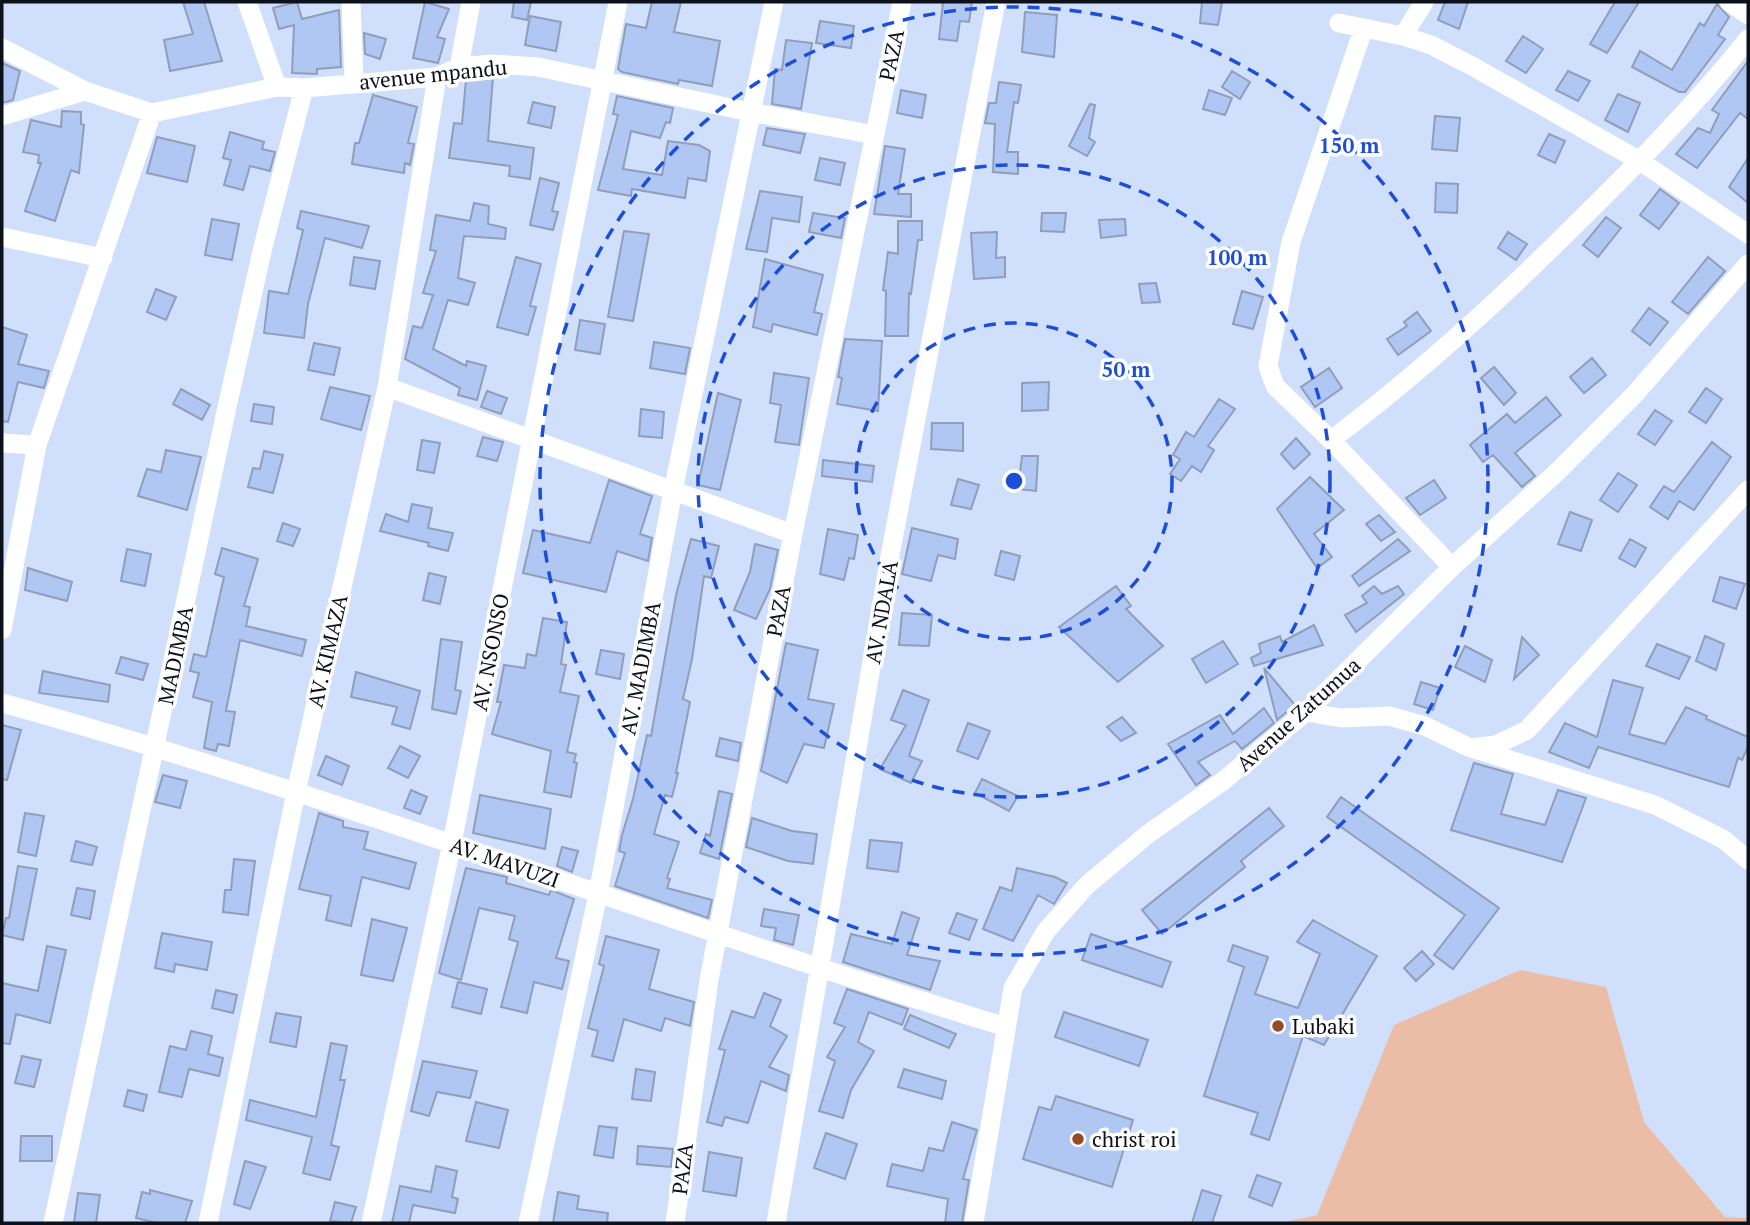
<svg xmlns="http://www.w3.org/2000/svg" width="1750" height="1225" font-family="'PT Serif',serif">
<rect width="100%" height="100%" fill="#cfdffc"/>
<path fill="#ecbda6" d="M1520,970l86,17 38,135 81,95 23,1v5h-468l37,-8 77,-190z"/>
<path fill="#b0c7f3" stroke="#909eb9" stroke-width="2" d="M183,2h21l18,59 -52,10 -6,-31 29,-6z
M297,2l5,17 37,-9 2,57 -24,2v5l-25,-1 2,-48 -15,4 -6,-21z
M425,2l24,7 -12,28 8,2 -7,24 -25,-5z
M514,2h17l-4,18 -15,-3z
M652,2h29l-7,30 46,9 -8,45 -33,-6 -1,4 -56,-12 -4,-3 8,-45 20,4z
M943,2h29l-3,20 -9,-1 -3,20 -18,-2z
M1202,2h20l-4,23 -18,-2z
M1445,2h23l-9,27 -21,-9z
M1615,2h24l-32,51 -17,-9z
M1717,4l12,13 -11,18 7,4 -40,53h-6l-47,-25 8,-16 32,19 28,-47 4,3z
M1025,12l32,3 -3,42 -32,-5z
M530,16l31,6 -5,29 -31,-6z
M820,21l34,5 -3,22 -35,-5z
M364,33l22,6 -6,20 -15,-5z
M1523,36l20,13 -17,24 -20,-12z
M786,40l26,3 -11,66 -29,-5 3,-35 7,1z
M1748,61v58l-8,-6 -43,55 -21,-14 22,-26 12,5 9,-19 -7,-4z
M2,63l18,8 -7,29 -11,3z
M1232,71l18,11 -10,17 -18,-12z
M1568,71l22,10 -12,20 -22,-11z
M493,77l-5,64 46,7 -4,31 -21,-3 1,-10 -61,-8 5,-35 8,1 4,-45z
M999,82l22,3 -3,18 -4,-1 -7,50h11v22l-25,-2 2,-48 -10,-1 4,-20h7z
M901,90l25,5 -4,23 -25,-5z
M1209,90l23,8 -7,17 -22,-6z
M1618,94l22,9 -12,29 -23,-12z
M373,95l44,12 -9,36 6,1 -4,21 -5,-2 -1,10 -52,-9 3,-21h4z
M617,96l56,12 -3,15 -4,-1 -6,16 -29,-7 -8,38 39,6 6,-34 31,4 11,6 -4,30 -18,-3 -3,20 -53,-9 -1,7 -33,-6 20,-75 -5,-1z
M533,102l22,5 -4,21 -23,-5z
M1090,104l5,1 -6,33 6,4 -8,14 -18,-10z
M62,111l19,1v12l3,1 -5,48 -8,-3 -16,51 -30,-10 16,-48h-3l1,-8 -16,-3 8,-32 30,7z
M1435,116l25,2 -3,33 -25,-2z
M767,128l38,6 -5,19 -37,-8z
M230,132l34,10 -2,7 13,3 -5,19 -20,-5 -7,24 -19,-5 7,-25 -8,-2z
M1549,134l16,7 -10,22 -17,-8z
M157,137l38,9 -8,36 -40,-9z
M885,146l20,3 -7,45h13v23l-37,-3z
M820,158l25,5 -5,22 -25,-5z
M1748,158v45l-19,-16z
M540,178l19,5 -7,28 6,1 -5,18 -23,-5z
M1436,183l22,1 -1,29 -22,-1z
M1660,189l19,14 -20,26 -19,-14z
M760,191l42,6 -3,25 -27,-4 -5,34 -21,-3z
M474,203l15,3 -1,18 18,4 -1,11 -41,-3 -6,42 17,5 -7,22 -20,-5 -15,49 33,17 1,-5 19,5 -9,34 -19,-5 2,-7 -55,-29 8,-33 9,2 11,-33 -10,-2 13,-42 -6,-1 6,-35 34,6z
M301,211l68,15 -7,22 -37,-10 -17,66 -4,34 -40,-5 5,-42 19,3 15,-64 -6,-2z
M813,213l32,5 -4,20 -32,-6z
M1042,213h24l-2,19 -23,-1z
M1606,217l15,11 -23,29 -15,-12z
M212,219l27,5 -7,36 -27,-5z
M1125,219l1,16 -25,3 -2,-18z
M898,221h24v19h-4l-7,54 -2,-1 -1,43h-23l1,-45 -3,-1 5,-38 10,2z
M624,231l25,3 -16,87 -25,-4z
M997,232l-1,26 9,-1v20l-31,2 -3,-46z
M1508,232l19,12 -11,16 -18,-12z
M354,257l26,4 -5,28 -25,-4z
M516,257l25,7 -11,42 6,1 -8,28 -31,-8z
M1708,257l17,14 -37,43 -16,-12z
M765,259l58,16 -9,37 8,2 -5,21 -44,-11 -2,8 -18,-5z
M1156,283l4,19 -18,1 -3,-19z
M156,289l20,8 -10,23 -19,-8z
M1242,291l21,6 -10,32 -20,-5z
M1649,308l19,14 -18,23 -18,-14z
M1417,312l14,19 -33,24 -11,-16 20,-13 -3,-4z
M580,320l25,4 -5,30 -25,-4z
M2,327l25,8 -9,29 31,7 -5,17 -26,-6 -10,40 -6,-1z
M845,339l37,2 -4,70 -41,-7 5,-26 -4,-1z
M654,342l36,6 -5,26 -35,-6z
M314,343l26,5 -6,27 -26,-5z
M1592,358l14,17 -22,18 -14,-16z
M1494,367l22,26 -12,12 -23,-27z
M1329,368l13,20 -27,19 -14,-20z
M774,373l35,5 -10,67 -24,-3 6,-37 -11,-2z
M1049,382l-1,28 -26,1v-28z
M330,387l40,9 -9,34 -40,-11z
M1706,388l16,11 -16,24 -17,-11z
M181,389l29,16 -8,15 -29,-16z
M487,391l20,7 -6,16 -20,-7z
M718,393l23,7 -21,90 -22,-5z
M1546,397l15,18 -46,38 20,23 -13,11 -29,-32 -10,7 -13,-17 37,-31 8,9z
M1219,399l16,10 -27,37 6,4 -13,22 -9,-6 -11,15 -11,-7 10,-15 -7,-4 13,-23 8,5z
M254,404l20,3 -2,17 -21,-3z
M641,409l23,3 -2,26 -23,-2z
M1655,410l17,11 -17,24 -17,-11z
M932,423h31v28l-32,-2z
M483,437l20,5 -6,19 -20,-5z
M1296,438l14,16 -16,15 -13,-15z
M422,440l18,3 -6,30 -17,-3z
M1712,442l19,15 -37,53 -15,-9 -11,18 -18,-12 14,-21 10,6z
M166,450l35,7 -14,53 -49,-14 9,-27 14,3z
M264,451l19,4 -10,38 -25,-6 5,-19 7,1z
M1022,456h16l-2,35 -18,-2z
M823,460l51,6 -2,16 -50,-6z
M1618,473l19,12 -19,27 -18,-12z
M1310,477l34,33 -30,24 18,23 -15,11 -40,-59z
M958,479l21,6 -8,24 -20,-4z
M609,480l43,16 -12,38 12,4 -4,23 -31,-10 -11,41 -83,-19 10,-43 57,13z
M1434,480l12,18 -26,17 -14,-17z
M412,504l20,4 -4,20 25,5 -5,18 -20,-5 1,-3 -49,-12 6,-17 22,8z
M1570,512l22,8 -11,31 -23,-7z
M1379,515l16,17 -14,9 -15,-17z
M283,523l17,6 -7,17 -16,-5z
M912,528l46,11 -3,20 -17,-4 -7,26 -29,-7z
M828,529l30,6 -4,24 -5,-1 -5,22 -24,-6z
M691,539l28,7 -8,32 -7,-2 -12,83 -9,40 7,3 -14,71h2l-6,24 -7,-2 -11,39 25,8 -12,36 3,1 -3,9 45,12 -4,18 -93,-32 10,-33 -6,-2 3,-16 11,-36 14,-64 4,1 25,-141z
M1398,539l12,12 -51,35 -7,-10z
M1630,539l16,9 -11,19 -16,-9z
M755,544l23,6 -8,39 -14,30 -22,-9 16,-38z
M222,548l36,11 -14,47 6,1 -4,19 60,14 -4,16 -62,-16 -14,71 9,1 -6,34 -11,-2 -2,7 -12,-3 8,-46 -19,-5 6,-24 -9,-2 4,-17 12,3 18,-80 -9,-3z
M127,549l24,5 -6,32 -24,-5z
M1001,551l19,5 -6,24 -19,-5z
M28,568l44,14 -5,19 -42,-11z
M429,573l17,4 -6,27 -17,-4z
M1720,577l25,7 -9,25 -23,-8z
M1116,586l15,20 -5,3 37,37 -45,36 -59,-55z
M1374,586l8,8 16,-8 6,8 -48,38 -11,-17 22,-12 -5,-7z
M902,613l30,2 -3,31 -30,-1z
M543,618l24,4 -6,42 5,1 -6,27 19,4 -12,56 9,2 -2,8 3,1 -6,34 -27,-5 7,-41 -59,-17 9,-32h-4l7,-37 21,3 2,-14 9,2z
M1314,625l9,20 -69,21 -3,-8 10,-5 -2,-9 21,-8 2,6z
M1705,636l19,8 -8,26 -20,-9z
M1522,637l17,18 -25,24z
M441,639l21,3 -7,48 6,1 -5,23 -24,-5z
M1223,641l15,23 -32,19 -14,-24z
M786,643l32,7 -10,49 26,5 -10,44 -20,-4 -17,39 -26,-12z
M1657,644l33,13 -11,22 -33,-13z
M1465,646l27,14 -7,22 -30,-15z
M601,650l23,4 -4,25 -24,-5z
M121,657l27,7 -5,16 -27,-7z
M1264,668l31,37 -18,15z
M43,671l67,14 -2,17 -69,-9z
M356,672l64,19 -10,38 -18,-5 5,-17 -46,-10z
M1613,680l30,8 -14,46 36,10 21,-37 21,9 -1,3 42,18v10l-6,13 -4,-2 -9,29 -131,-40 -9,21 -40,-16 16,-29 32,14z
M1421,682l19,6 -7,22 -19,-6z
M903,690l26,10 -20,56 13,5 -11,22 -31,-14 26,-44 -15,-5z
M1264,708l10,15 -32,26 -7,-8 -37,21 12,13 -14,10 -28,-41 52,-29 13,19z
M1122,717l14,16 -15,8 -14,-14z
M968,723l22,8 -12,28 -21,-8z
M2,725l19,5 -14,50 -5,-1z
M720,738l21,5 -3,18 -22,-5z
M400,746l20,10 -12,22 -20,-10z
M326,756l23,10 -7,19 -24,-10z
M1474,763l39,11 -12,40 44,11 13,-35 28,8 -24,64 -111,-32z
M163,775l24,6 -7,27 -25,-6z
M982,779l36,17 -9,15 -34,-18z
M411,790l16,7 -7,17 -16,-6z
M719,791l13,3 -13,65 -19,-6 6,-19 4,2z
M480,795l71,14 -6,40 -72,-16z
M1341,797l158,111 -46,61 -19,-14 31,-40 -138,-98z
M1269,808l15,18 -43,35 4,6 -83,67 -20,-24z
M25,813l19,3 -8,40 -18,-4z
M319,813l24,8v6l25,5 -4,17 52,14 -7,26 -47,-12 -11,49 -25,-6 5,-24 -32,-7z
M752,818l40,13 25,3 -4,30 -25,-3 -42,-14z
M870,840l32,3 -4,29 -31,-4z
M76,841l21,6 -5,18 -21,-4z
M562,847l16,4 -6,21 -15,-6z
M234,859l21,2 -7,54 -25,-3 2,-22h6z
M18,866l19,3 -14,71 -21,-5 4,-17h3z
M466,868l41,9 -1,6 43,12 2,-5 23,9 -18,59 13,3 -7,28 -28,-7 -7,31 -26,-6 17,-65 -9,-3 6,-23 -36,-8 -18,72 -22,-7z
M1017,868l38,9 12,6 -13,21 -16,-9 -25,46 -30,-12 17,-42 12,4z
M77,888l18,3 -5,28 -19,-4z
M764,909l35,6 -6,30 -19,-5 2,-12 -15,-2z
M902,912l17,6 -12,37 33,6 -10,29 -87,-28 8,-28 41,10z
M957,913l20,7 -8,20 -20,-7z
M372,919l35,9 -14,53 -32,-6z
M1313,920l64,36 -53,89 -21,-9 -34,104 -18,-6 7,-21 -54,-17 40,-129 -16,-6 5,-16 35,12 -13,37 43,14 22,-54 -23,-12z
M162,933l50,9 -5,28 -32,-6 -1,8 -19,-4z
M1091,934l80,28 -9,25 -80,-27z
M606,936l53,14 -10,39 45,13 -4,24 -25,-8 -4,13 -37,-12 -11,42 -21,-5 6,-25 -10,-3 16,-62 -5,-2z
M47,946l19,4 -16,73 -34,-9 -6,30 -8,-1v-60l36,8z
M1422,951l12,13 -18,17 -12,-13z
M458,982l29,7 -6,25 -29,-7z
M847,989l61,20 -6,16 -33,-13 -11,30 16,9 -23,39 -8,28 -24,-7 16,-50 -8,-4 18,-30 -11,-4z
M216,990l21,5 -4,18 -21,-5z
M764,993l17,7 -11,26 17,10 -18,31 20,8 -3,16 -25,-10 -13,42 -23,-6 -3,9 -15,-4 18,-72 -6,-1 13,-38 22,7z
M1064,1012l84,28 -9,26 -84,-29z
M276,1013l25,4 -5,30 -26,-5z
M910,1015l46,19 -7,14 -45,-19z
M191,1031l21,5 -4,18 15,4 -4,18 -30,-7 -7,28 -23,-5 11,-46 16,4z
M331,1043l16,3 -7,34h5l-14,65 8,2 -9,33 -27,-7 9,-36 -66,-17 4,-20 66,17z
M22,1056l19,4 -7,27 -19,-4z
M423,1061l54,10 -7,27 -33,-6 -8,24 -18,-5z
M636,1069l19,3 -4,29 -19,-2z
M904,1069l42,12 -4,18 -44,-12z
M128,1090l19,5 -4,16 -19,-5z
M1056,1096l77,24 -21,67 -89,-28 16,-52 12,3z
M476,1102l32,8 -9,38 -33,-7z
M952,1122l25,8 -14,49 6,1 -7,43h-17l3,-24 -61,-13 5,-22 31,7 6,-23 14,3z
M599,1126l18,2 -4,30 -19,-3z
M826,1133l31,11 -12,35 -31,-11z
M21,1136h31v25h-32z
M638,1146l35,3 -2,18 -34,-3z
M709,1152l33,6 -6,38 -33,-5z
M245,1161l21,6 -16,42 -16,-5z
M436,1166l21,5 -5,26 6,2 -3,14 -42,-8 -4,18h-17l8,-37 31,6z
M1257,1175l24,8 -9,23 -23,-9z
M150,1190l42,11 -7,22h-28l-21,-5 6,-26 8,2z
M1202,1190l19,6 -9,27h-20z
M558,1192l21,4 -2,13 31,4 -1,10h-54z
M78,1193l22,2 -4,28h-22z
M335,1202l21,5 -5,16 -21,-2z"/>
<g fill="none" stroke-linecap="round" stroke-linejoin="round">
<path stroke="#fff" stroke-width="19" d="M247,2l30,85
M351,2l3,80
M1729,2l19,13
M1339,23l64,13 28,9 41,21 168,95 108,73
M1363,30l-72,212 -23,124 7,20 56,54 121,127
M1403,36l21,-34
M2,48l83,43 67,22 125,-26 27,1 133,-11 22,-10 34,-3 45,3 212,45 125,23
M459,67l12,-65
M2,116l83,-25
M2,237l101,21
M387,387l406,147
M1331,440c89,-67 169,-140 247,-218 60,-59 118,-118 170,-183
M2,443l35,2
M2,630l35,-185 115,-332
M2,703c339,94 667,221 1004,324
M1306,712l35,6 48,-2 36,10 43,21 187,58 68,34 25,21
M1476,747l20,-2 31,-15 221,-240
M53,1223l174,-816 36,-160 41,-159
M208,1223l88,-431 91,-405 50,-310
M371,1223l81,-380 166,-841
M528,1223l70,-329 75,-403 101,-489
M675,1223l34,-243 84,-446 109,-532
M776,1223l115,-673 105,-548
M974,1223l39,-235 33,-57 41,-46 61,-51 75,-53 83,-69 146,-145 103,-93 79,-79 114,-131"/>
</g>
<g fill="none" stroke="#1d4ed8" stroke-width="3.5" stroke-dasharray="12 9">
<circle cx="1014" cy="481" r="158"/>
<circle cx="1014" cy="481" r="316"/>
<circle cx="1014" cy="481" r="474"/>
</g>
<g fill="#934c26" stroke="#fff" stroke-width="2.5">
<circle cx="1278" cy="1026" r="7"/>
<circle cx="1078" cy="1139" r="7"/>
</g>
<g text-anchor="middle" dominant-baseline="central" stroke-width="7" stroke-linejoin="round" paint-order="stroke">
<g font-size="21" fill="#0c111b" stroke="#fff">
<text transform="translate(891 55) rotate(-78)">PAZA</text>
<text transform="translate(433 74) rotate(-6)">avenue mpandu</text>
<text transform="translate(778 611) rotate(-79)">PAZA</text>
<text transform="translate(881 612) rotate(-80)">AV. NDALA</text>
<text transform="translate(327 651) rotate(-77)">AV. KIMAZA</text>
<text transform="translate(490 652) rotate(-79)">AV. NSONSO</text>
<text transform="translate(175 655) rotate(-78)">MADIMBA</text>
<text transform="translate(640 668) rotate(-79)">AV. MADIMBA</text>
<text transform="translate(1298 714) rotate(-42)">Avenue Zatumua</text>
<text transform="translate(505 862) rotate(19)">AV. MAVUZI</text>
<text transform="translate(682 1169) rotate(-83)">PAZA</text>
</g>
<g font-size="21" fill="#0c111b" stroke="#fff" text-anchor="start">
<text x="1292" y="1026">Lubaki</text>
<text x="1092" y="1139">christ roi</text>
</g>
</g>
<circle cx="1014" cy="481" r="10" fill="#1d4ed8" stroke="#fff" stroke-width="3.5"/>
<g font-size="21" text-anchor="middle" font-weight="bold" fill="#1d4ed8" stroke="#fff" stroke-width="7" stroke-linejoin="round" paint-order="stroke">
<text x="1349" y="153">150 m</text>
<text x="1237" y="265">100 m</text>
<text x="1126" y="377">50 m</text>
</g>
<rect width="1750" height="1225" fill="none" stroke="#0c111b" stroke-width="7"/>
</svg>
